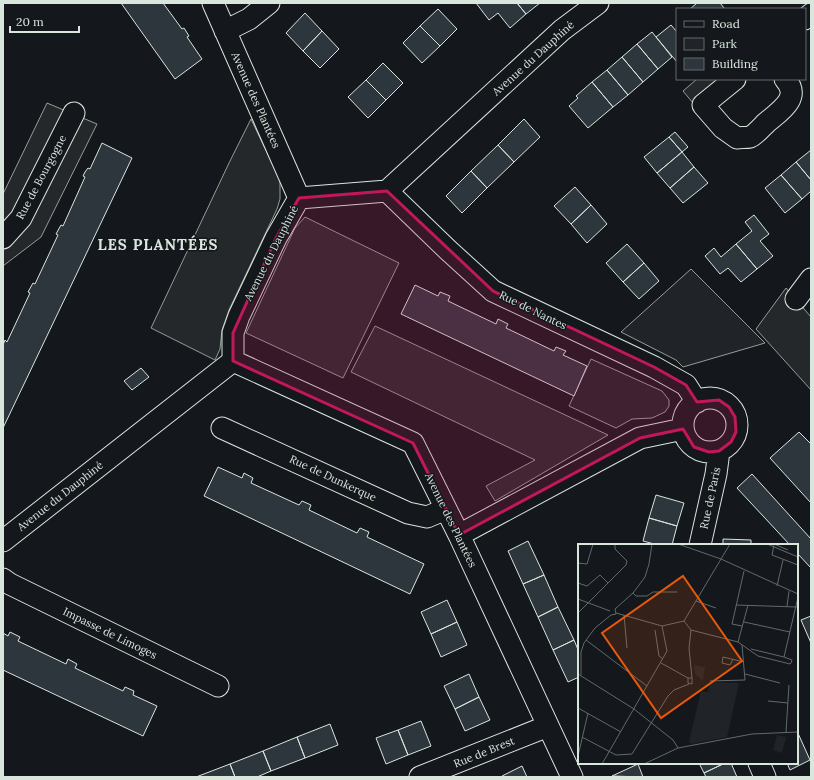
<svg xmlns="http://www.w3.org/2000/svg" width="814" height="780" font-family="Lora,serif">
<rect width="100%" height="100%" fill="#14181c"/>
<path fill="#202428" stroke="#939e99" d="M691,269l74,74 -82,24 -7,-7 -55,-28z
M591,359l71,32 7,9v6l-4,6 -13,6 -20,1 -16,9 -47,-22z"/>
<path fill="#24282b" stroke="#939e99" d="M697,79h37l-36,30 -15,-18z
M47,103l50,21 -56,113 -38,29v-72z
M251,119l29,61v19l-3,10 -48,101 -7,20 -2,19 -5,11 -64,-32 78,-165z
M305,217l94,46 -56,115 -97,-45 49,-105z
M786,288l25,29v73l-55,-61z
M375,326l233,109 -113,66 -9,-15 49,-26 -184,-88z"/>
<path fill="#2c363c" stroke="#d8e6dc" d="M121,3h42l19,26 2,-1 5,8 -2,1 15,22 -27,20z
M476,3h41l9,11 -16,14 -12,-15 -9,7z
M517,3h23l-14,11z
M697,3h23l5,6h-35z
M438,9l19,20 -17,17 -20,-20z
M305,13l17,18 -19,20 -17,-18z
M671,25l6,7v30l-21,-25z
M420,26l20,20 -18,17 -19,-20z
M322,31l17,18 -19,19 -17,-17z
M652,32l20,25 -14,12 -21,-25z
M637,44l21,25 -15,13 -21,-25z
M622,57l21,25 -15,13 -21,-25z
M383,63l20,20 -17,17 -20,-20z
M607,70l21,25 -15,12 -21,-25z
M366,80l20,20 -18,18 -20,-21z
M592,82l21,25 -25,21 -19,-22 9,-8 -2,-2z
M524,119l16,18 -26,25 -16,-17z
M675,132l13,15 -6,5 -13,-15z
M669,137l13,15 -25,21 -13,-16z
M102,143l30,15 -129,270v-83l2,-5 2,2 23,-49 -2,-1 5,-9 2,1 23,-49 -2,-1 5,-9 2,1 22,-49 -2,-1 2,-4 3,-4 2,1z
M498,145l16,17 -27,26 -16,-17z
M811,150v30l-15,-18z
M682,152l12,15 -24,21 -13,-15z
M796,162l15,18v11l-9,8 -21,-24z
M694,167l14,16 -25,20 -13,-15z
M471,171l16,17 -25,25 -16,-17z
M781,175l21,24 -17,14 -20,-25z
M575,187l16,18 -20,19 -17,-18z
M591,205l16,19 -20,19 -16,-19z
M754,215l15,19 -9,7 13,15 -16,13 -21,-25 16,-13 -7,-9z
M627,244l17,19 -21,19 -17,-19z
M736,244l21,25 -16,13 -13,-14 -8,6 -15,-18 9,-8 7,9z
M644,263l15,18 -20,18 -16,-17z
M415,285l23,11 2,-4 10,4 -2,5 48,23 2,-5 10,5 -2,4 48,23 2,-4 10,4 -3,4 24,11 -13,30 -173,-82z
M141,368l8,9 -17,13 -8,-9z
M799,432l12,12v59l-41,-45z
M218,467l24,11 2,-5 9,5 -2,5 48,22 3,-4 9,4 -2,5 48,23 3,-5 9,4 -2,5 57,27 -14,30 -206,-98z
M752,474l59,65v29l-14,-15v-8h-7l-53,-57z
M656,495l28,8 -7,23 -28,-8z
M649,518l28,8 -5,19h-14l-15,-4z
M723,539l28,1v5h-28z
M528,541l16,34 -21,9 -15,-33z
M544,575l14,32 -20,10 -15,-33z
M447,600l10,22 -26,12 -10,-22z
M558,607l16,33 -21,10 -15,-33z
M811,616v27l-10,-23z
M457,622l10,23 -26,12 -10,-23z
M10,632l10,5 -2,4 48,23 2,-5 9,5 -2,4 48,23 2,-4 9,4 -1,4 24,11 -14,30 -140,-66v-37l5,3z
M574,640l5,12v25l-11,5 -15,-32z
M469,674l10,23 -24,12 -11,-23z
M479,697l11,23 -25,11 -10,-22z
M421,721l10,25 -23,9 -10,-25z
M330,724l8,21 -33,13 -8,-21z
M398,730l10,25 -22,9 -10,-26z
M797,731l13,29 -20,10 -3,-7h10z
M297,737l8,21 -34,13 -8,-20z
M263,751l8,20 -14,6h-22l-5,-13z
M699,763h26l-21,10z
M725,763h6l6,14h-31l-2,-4z
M230,764l5,13h-39z
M638,764l5,13 -31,-1z
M522,766l5,11h-25v-1z"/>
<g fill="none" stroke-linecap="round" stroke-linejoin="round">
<defs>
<path id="minor" d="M213,3l86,195
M805,19l6,-5
M225,31l24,-12 20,-16
M735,79l-32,26 20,23 14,10c4,-1 9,0 13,-1 5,-2 12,-10 16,-14 14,-12 36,-25 19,-44
M387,191l61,59 45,41 161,76 32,18 11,17
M3,238l18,-20 53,-105
M796,299l15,-20
M233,361l180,82 46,92 113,242
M683 425a27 27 0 1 1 54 0a27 27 0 1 1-54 0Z
M222,428l186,85 19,4 19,-8
M459,535l181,-97 43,-9
M3,541l230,-180v-28l6,-17 37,-78 23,-40 88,-7 175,-161 36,-27
M700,545l16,-71 3,-23
M3,579l7,5 208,102
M759,763l6,14
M420,777l128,-51"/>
</defs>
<use href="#minor" stroke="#d8e6dc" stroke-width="23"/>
<use href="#minor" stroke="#14181c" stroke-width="21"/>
</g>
<path fill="#c2185b" fill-opacity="0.2" stroke="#c2185b" stroke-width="3" stroke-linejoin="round" d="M387,191l106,100 161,76 32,18 11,17 22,-2 10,7 6,10 1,15 -5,10 -12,9 -10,1 -15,-5 -11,-18 -43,9 -181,97 -46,-92 -180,-82v-28l43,-95 23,-40z"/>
<g text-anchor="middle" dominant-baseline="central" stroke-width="3" stroke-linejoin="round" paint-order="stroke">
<g font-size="11" fill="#d8e6dc" stroke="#14181c">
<text transform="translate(533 58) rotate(-42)">Avenue du Dauphiné</text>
<text transform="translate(256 100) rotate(66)">Avenue des Plantées</text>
<text transform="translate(41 177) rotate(-62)">Rue de Bourgogne</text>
<text transform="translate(271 253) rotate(-63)">Avenue du Dauphiné</text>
<text transform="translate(533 310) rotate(26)">Rue de Nantes</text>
<text transform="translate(333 478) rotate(25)">Rue de Dunkerque</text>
<text transform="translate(60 496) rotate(-38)">Avenue du Dauphiné</text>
<text transform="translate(710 498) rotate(-78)">Rue de Paris</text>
<text transform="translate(451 520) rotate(64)">Avenue des Plantées</text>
<text transform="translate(110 633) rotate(26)">Impasse de Limoges</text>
<text transform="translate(484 752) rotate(-22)">Rue de Brest</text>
</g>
<g font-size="15" font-weight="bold" letter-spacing="1" fill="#d8e6dc" stroke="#14181c">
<text x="158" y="244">LES PLANTÉES</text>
</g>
</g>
<g transform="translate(578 544)">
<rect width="220" height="220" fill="#14181c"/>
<path d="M116,121l11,2 -2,14 -8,-7zM132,138l29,1 -12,54 -36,7 -2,-2 12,-51 7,1zM199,191l9,2 -4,16 -9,-3z" fill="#202428"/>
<path fill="none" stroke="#626a69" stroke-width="1" d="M100,0l43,15 77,35M189,0l31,13M196,0l14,6M196,1l-2,10 26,10M0,19l9,1 6,-20M0,39l9,3 13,-11 8,8M199,42l6,-26M55,49l3,3h11l6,-4h24M0,55l32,12M118,57l20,7M158,61l61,2M209,62l2,-15M37,65l18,-16 12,-16 4,-13 3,-20M0,69l48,-48 1,-4 -12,-12v-5M38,69l46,13 22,-5 7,9 47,12 20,14 32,8 1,-1 1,-3 -8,-3 -33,-8M46,71l3,33M106,77l46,-77M166,78l46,10M164,82l-10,-2 12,-53M77,86l4,26 4,3M113,86l-2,18 3,30M8,96l61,46M160,98l10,-37M206,113l14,-60M155,115l-3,6 -8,-2 1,-6 21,5M83,119l27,15h4v6l-4,-1v-5M0,130l56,35 39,31 5,8M167,130l35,9M3,131v-23l3,-9 11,-15 16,-13 5,-1 -1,-5M132,137l35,-1 -3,-35M190,157l20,2M0,164l43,24M208,188l3,-47M4,193l34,18 16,-1 36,-58 6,-6 15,-6M0,212l10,-43M24,220l65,-113 -5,-25M66,220l34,-16 74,-14 46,-2"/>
<path fill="#e8590c" fill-opacity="0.15" stroke="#e8590c" stroke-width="2" d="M105,32l59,85 -81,57 -59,-85z"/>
<rect width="220" height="220" fill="none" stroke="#d8e6dc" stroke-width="2"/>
</g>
<rect width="814" height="780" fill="none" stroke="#d8e6dc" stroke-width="8"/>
<rect x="676" y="8" width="130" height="72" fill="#14181c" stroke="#626a69"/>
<rect x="684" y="21" width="20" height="6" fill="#14181c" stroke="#626a69"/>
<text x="712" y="28" font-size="12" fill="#d8e6dc">Road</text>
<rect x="684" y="38" width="20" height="12" fill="#202428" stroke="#626a69"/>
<text x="712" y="48" font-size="12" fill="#d8e6dc">Park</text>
<rect x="684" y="58" width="20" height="12" fill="#2c363c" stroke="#626a69"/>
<text x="712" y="68" font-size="12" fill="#d8e6dc">Building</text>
<path d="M10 26v6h69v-6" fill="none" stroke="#d8e6dc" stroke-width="2"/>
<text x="16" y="26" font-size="12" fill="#d8e6dc" stroke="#14181c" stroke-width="3" paint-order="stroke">20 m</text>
</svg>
